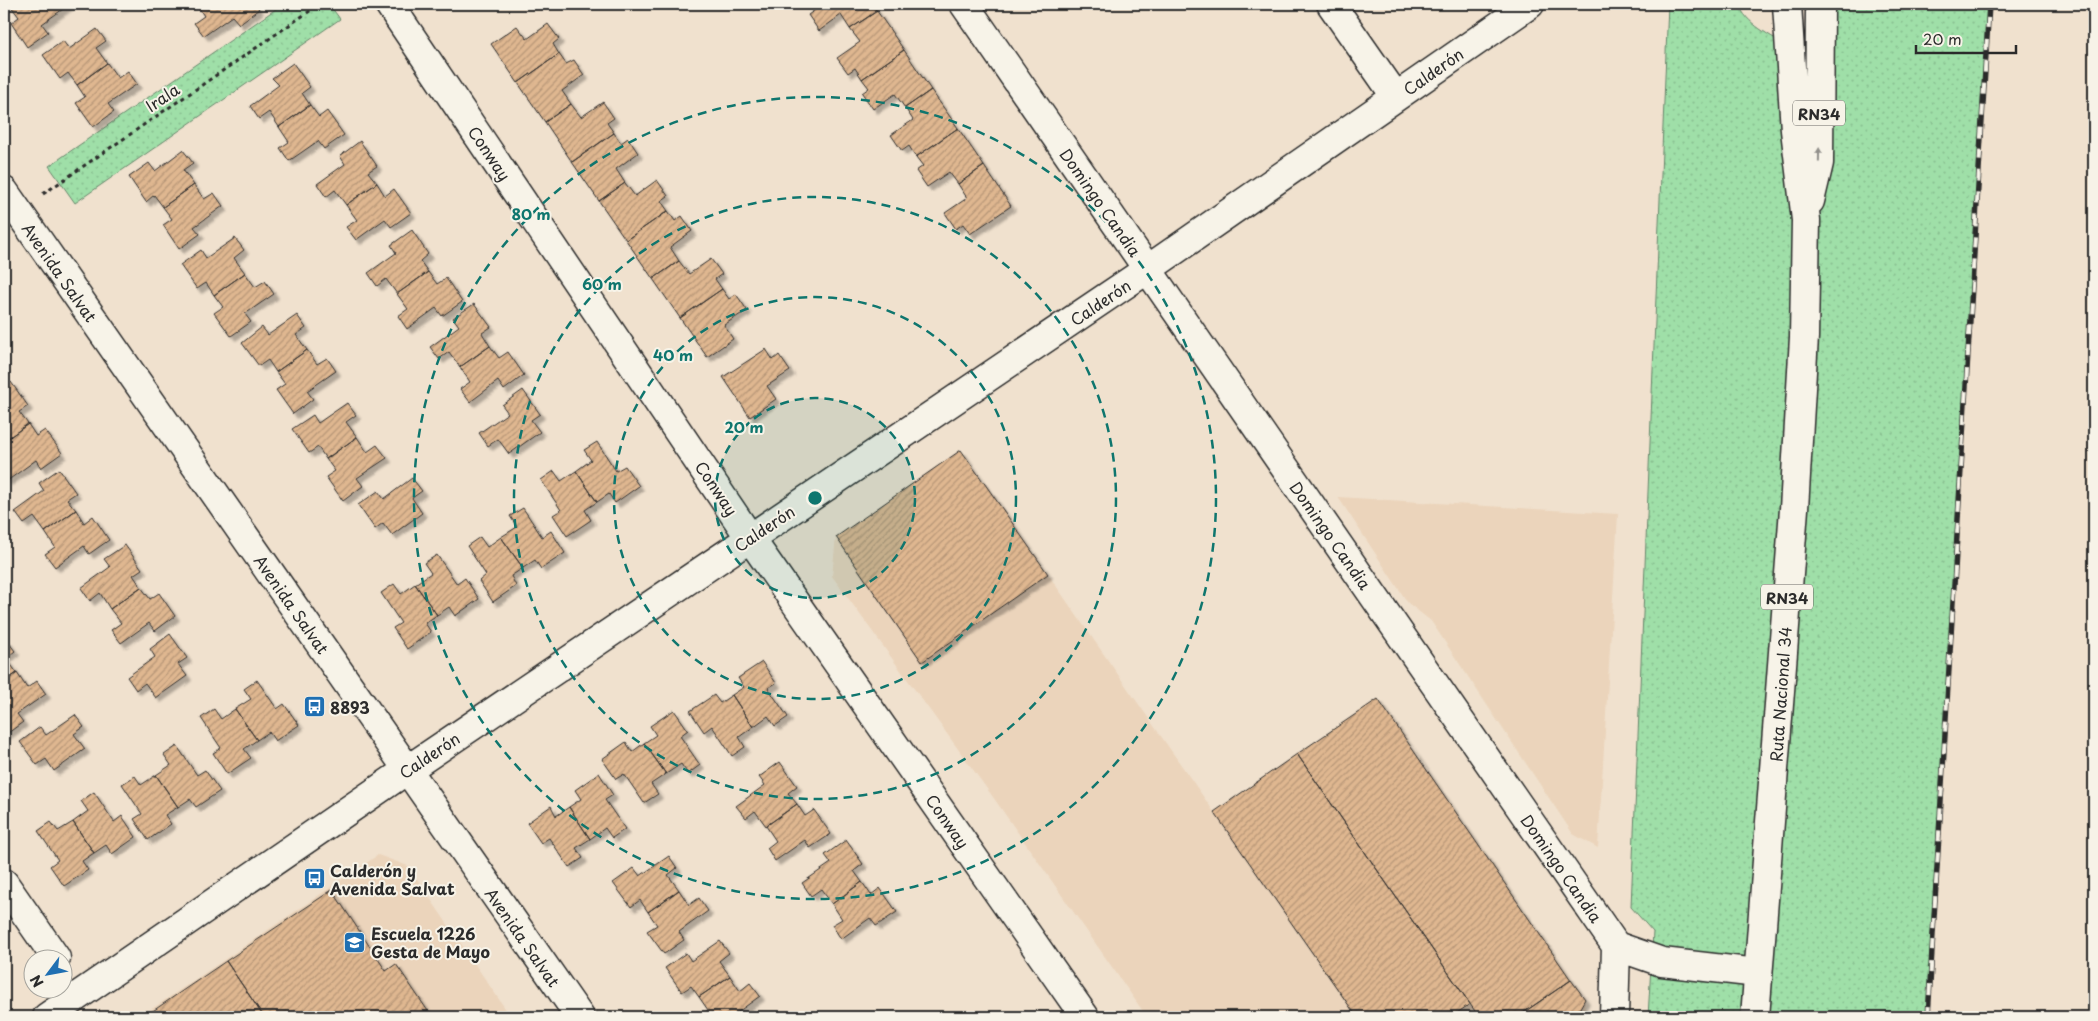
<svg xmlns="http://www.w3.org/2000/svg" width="2098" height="1021" font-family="'Playpen Sans',sans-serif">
<defs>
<pattern id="grass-dots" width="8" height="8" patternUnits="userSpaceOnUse" patternTransform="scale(1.25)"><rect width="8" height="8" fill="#9fdfa8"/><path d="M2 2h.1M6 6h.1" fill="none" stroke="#89c091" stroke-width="1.8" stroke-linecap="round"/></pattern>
<pattern id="building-hatch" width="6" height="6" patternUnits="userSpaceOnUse" patternTransform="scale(1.25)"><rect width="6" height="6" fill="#dfb790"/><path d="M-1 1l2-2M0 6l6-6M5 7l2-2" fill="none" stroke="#b59576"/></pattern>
<filter id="shadow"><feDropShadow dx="4.5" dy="4.5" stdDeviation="1" flood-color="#0004"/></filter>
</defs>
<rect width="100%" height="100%" fill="#f0e1ce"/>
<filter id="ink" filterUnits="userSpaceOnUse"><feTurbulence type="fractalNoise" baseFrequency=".02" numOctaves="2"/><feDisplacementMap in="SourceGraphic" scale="10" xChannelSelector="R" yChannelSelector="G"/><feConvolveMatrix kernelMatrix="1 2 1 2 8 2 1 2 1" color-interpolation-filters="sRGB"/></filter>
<g filter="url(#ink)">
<path fill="#ebd4bb" d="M961,450l253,362 164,-113 207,300 -1,18h-437l-154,-220 -161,-221 4,-39z
M1338,497l280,17 -20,334 -25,-14 -142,-213 -23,-18z
M378,855l30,11 103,151h-371z"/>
<path fill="url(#grass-dots)" stroke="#65856a" d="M283,4h46l11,15 -265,184 -26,-37z
M1668,4h71c6,20 33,32 50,43l17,171 14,-214h169l-61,1013h-280l5,-85 -22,-25z"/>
<path fill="url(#building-hatch)" stroke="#2b2b2b" filter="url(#shadow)" d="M12,4h58l-28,20 6,8 -21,15 -16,-24 8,-6 -9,-12z
M196,4h59l4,5 -20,15 -7,-8 -28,20 -10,-13 10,-7z
M811,4h61l5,7 -27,18 -9,-14 -22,16 -11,-16 7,-5z
M877,11l27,39 -42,29 -7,-11 -7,5 -11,-15 23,-16 -10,-13z
M548,24l11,15 -6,5 6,10 -41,29 -27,-39 26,-18 10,13z
M97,29l9,12 -10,7 11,15 -30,22 -9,-12 -8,6 -17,-24 20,-14 6,8z
M904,50l27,40 -26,18 -10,-14 -22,15 -11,-16 7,-5 -7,-9z
M559,54l7,10 8,-4 10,15 -22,16 9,13 -26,18 -27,-39z
M107,63l11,15 10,-7 9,13 -29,20 6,8 -21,15 -17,-24 9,-6 -8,-12z
M293,63l17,24 -8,6 8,12 -31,22 -10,-15 -10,7 -9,-13 29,-21 -7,-7z
M931,90l27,38 -42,29 -7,-11 -7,5 -11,-16 22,-15 -8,-12z
M603,102l11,16 -7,5 7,10 -42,29 -27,-40 26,-18 10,13z
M310,105l9,12 8,-6 17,24 -20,14 -6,-8 -29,20 -9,-13 9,-6 -10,-15z
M958,128l26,38 -26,18 -9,-12 -22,15 -11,-16 7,-5 -7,-9z
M614,133l7,10 7,-5 10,15 -22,16 9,14 -26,18 -27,-39z
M360,141l17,25 -9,6 9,11 -31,22 -11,-15 -9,7 -9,-13 28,-20 -5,-8z
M183,150l10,13 -10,7 11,15 -31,22 -9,-12 -8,7 -17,-25 20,-14 6,8z
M984,166l27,40 -41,28 -7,-10 -7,5 -11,-16 22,-15 -9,-14z
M657,180l11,16 -7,5 7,10 -42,29 -27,-39 26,-18 10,13z
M377,183l8,13 9,-7 17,24 -20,14 -6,-8 -29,21 -10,-13 11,-7 -11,-15z
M194,185l10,14 10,-6 9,13 -29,21 6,7 -21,15 -16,-24 9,-6 -9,-12z
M668,211l7,10 7,-5 10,15 -22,16 9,14 -26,18 -27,-39z
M412,230l16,24 -8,7 8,11 -31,22 -11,-15 -9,7 -9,-13 28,-20 -5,-8z
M235,238l9,12 -10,8 11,15 -31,22 -8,-12 -9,6 -17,-24 21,-15 5,8z
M711,259l11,15 -7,5 7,10 -42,29 -27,-39 26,-18 10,13z
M428,272l9,12 9,-6 16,24 -20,14 -6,-8 -29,21 -9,-13 10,-7 -11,-15z
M245,273l10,14 10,-6 9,13 -29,20 6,8 -20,14 -17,-23 9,-6 -9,-12z
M722,289l7,10 7,-5 11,16 -23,15 9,14 -26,18 -27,-39z
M474,304l17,23 -9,6 8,13 -30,21 -11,-15 -10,7 -9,-12 29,-21 -6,-8z
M297,315l9,13 -10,7 11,15 -31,22 -8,-12 -9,6 -17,-23 20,-16 6,8z
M490,346l9,12 9,-6 16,23 -20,15 -6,-9 -28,21 -10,-13 10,-7 -10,-15z
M766,349l7,11 6,-5 11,16 -23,15 9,13 -26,18 -27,-40z
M307,350l10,14 10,-6 9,13 -29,20 6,8 -20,15 -17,-24 9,-6 -9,-12z
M11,382l17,24 -9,6 9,12 -24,17v-54z
M523,390l17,24 -9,6 9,12 -31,22 -11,-15 -10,7 -9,-13 29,-20 -6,-8z
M347,403l9,12 -10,7 11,15 -31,22 -8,-12 -9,6 -17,-24 21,-14 5,8z
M28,424l8,12 9,-6 17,23 -21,15 -5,-8 -29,21 -3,-5v-13l3,-3 -3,-4v-15z
M357,437l10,15 10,-7 10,13 -30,20 6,8 -20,15 -17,-24 9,-6 -9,-12z
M597,442l19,29 9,-5 14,20 -24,17 -6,-9 -12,8 -21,-31 15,-11 -7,-10z
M961,450l87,124 -126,88 -86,-125z
M59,469l17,24 -9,6 9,11 -31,22 -11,-15 -10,7 -9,-12 29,-21 -5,-8z
M554,471l7,10 15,-10 21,31 -12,8 6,10 -24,16 -14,-21 8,-5 -20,-30z
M412,478l10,13 -10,7 10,15 -30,22 -9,-12 -8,6 -17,-24 20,-14 6,8z
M523,508l19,29 9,-6 14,22 -24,16 -6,-9 -12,8 -22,-31 16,-10 -7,-11z
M76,510l8,13 9,-7 16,24 -20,14 -5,-8 -29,21 -10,-13 10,-7 -10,-15z
M480,537l7,10 14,-10 22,31 -12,8 5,10 -23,16 -14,-21 7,-6 -19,-29z
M125,545l17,24 -9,6 8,12 -31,22 -10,-16 -10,8 -9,-13 29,-21 -6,-8z
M437,555l20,29 8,-6 14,21 -24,17 -6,-9 -12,8 -22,-31 16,-11 -7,-10z
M394,584l7,10 14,-10 22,31 -12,8 6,9 -24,17 -14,-21 8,-5 -20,-30z
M141,587l9,12 9,-6 16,23 -20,15 -6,-8 -28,20 -10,-13 10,-7 -11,-14z
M170,634l17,24 -9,6 9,12 -31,22 -11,-15 -9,7 -9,-13 28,-20 -5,-8z
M6,639l9,12 -9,7 11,15 -13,9v-42z
M762,662l14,21 -8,5 20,29 -13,9 -7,-10 -15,11 -21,-32 12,-8 -6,-9z
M17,673l10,15 10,-7 9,13 -29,20 6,8 -19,14v-54z
M257,680l20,29 7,-5 15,21 -24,16 -6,-9 -12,8 -22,-31 16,-10 -7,-10z
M714,695l6,8 12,-8 21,32 -14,10 6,10 -13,9 -20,-30 -8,6 -14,-21z
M1378,699l193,281 -54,37h-38l-182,-263z
M214,709l7,10 14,-10 22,31 -13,9 7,9 -24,16 -14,-21 8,-5 -20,-30z
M674,710l14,20 -8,6 20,29 -12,9 -7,-10 -15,10 -22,-31 12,-8 -6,-9z
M75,715l9,12 -10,7 11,15 -31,22 -8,-12 -9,6 -17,-23 20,-15 6,8z
M626,742l6,10 12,-9 22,31 -15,10 7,10 -14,9 -20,-29 -8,5 -14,-20z
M177,746l20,29 8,-5 15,21 -24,16 -6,-8 -12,8 -22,-32 15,-10 -7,-10z
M1297,754l173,250 -19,13h-94l-143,-205z
M780,762l17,24 -9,7 9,11 -31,22 -11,-15 -9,7 -10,-12 29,-21 -6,-8z
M599,773l14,22 -8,5 20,29 -13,9 -7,-10 -15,11 -21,-32 12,-8 -6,-9z
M156,775l22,32 -13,8 6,9 -23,16 -14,-21 8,-5 -20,-30 13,-8 6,9z
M94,792l20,30 8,-6 14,21 -24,17 -6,-9 -12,8 -21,-31 15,-11 -7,-10z
M797,804l8,12 9,-6 17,24 -21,14 -5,-8 -30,21 -8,-13 9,-7 -10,-15z
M551,806l5,10 13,-9 21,32 -14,9 7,10 -14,9 -20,-29 -8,5 -14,-20z
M51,822l7,9 15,-9 21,31 -12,8 6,9 -24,16 -14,-20 8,-6 -20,-29z
M846,840l17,24 -9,7 8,11 -30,22 -11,-15 -10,7 -9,-13 29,-20 -6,-8z
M669,856l8,12 -9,7 11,15 -31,22 -8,-12 -9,7 -18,-24 21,-15 6,8z
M862,882l9,13 9,-7 17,24 -21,14 -6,-8 -29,21 -9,-14 10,-6 -10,-15z
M332,890l54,81 10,-7 36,53h-168l-38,-56z
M679,890l10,15 10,-7 9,13 -29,21 5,8 -20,14 -17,-23 10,-6 -9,-13z
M720,941l9,12 -10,8 11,15 -31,21 -8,-11 -9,6 -17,-24 21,-15 5,8z
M226,961l38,56h-120z
M730,976l10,15 10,-8 10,13 -29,21h-31l-1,-1 9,-6 -9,-13z
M1571,980l14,19 -10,18h-58z"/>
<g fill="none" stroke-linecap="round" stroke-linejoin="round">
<defs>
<path id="minor" d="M389,4l361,534 335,479
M964,4l652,942 46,16 96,11
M1331,4l65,93
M4,883l52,75
M47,1017l360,-247 741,-501 382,-265
M1614,1017l2,-71"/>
<path id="tertiary" d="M4,191l576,826"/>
<path id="trunk" d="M1810,201l9,-38 1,-159
M1755,1017l39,-508 10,-172 2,-117 -11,-90 -8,-126"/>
</defs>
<use href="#minor" stroke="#2b2b2b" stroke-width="31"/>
<use href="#tertiary" stroke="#2b2b2b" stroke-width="31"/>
<use href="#trunk" stroke="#2b2b2b" stroke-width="31"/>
<path stroke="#2b2b2b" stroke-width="3" stroke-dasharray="4 4" stroke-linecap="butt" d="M43,194l277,-190"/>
<use href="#minor" stroke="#f7f3e8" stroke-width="28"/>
<use href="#tertiary" stroke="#f7f3e8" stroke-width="28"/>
<use href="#trunk" stroke="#f7f3e8" stroke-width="28"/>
<defs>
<path id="rail" d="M1928,1017l61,-1013"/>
</defs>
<use href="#rail" stroke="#2b2b2b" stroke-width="5.5"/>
<use href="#rail" stroke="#f7f3e8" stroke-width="4" stroke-dasharray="11" stroke-linecap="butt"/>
</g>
<defs><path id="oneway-solid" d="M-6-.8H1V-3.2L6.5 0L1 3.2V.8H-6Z" transform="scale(1.25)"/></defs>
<use fill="#918f8a" href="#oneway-solid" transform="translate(1819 155) rotate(-89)"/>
</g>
<circle cx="815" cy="498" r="100" fill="#0f766e" fill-opacity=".12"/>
<g fill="none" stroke="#0f766e" stroke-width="2.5" stroke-dasharray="9 6">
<circle cx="815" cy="498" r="100"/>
<circle cx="815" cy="498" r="201"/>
<circle cx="815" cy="498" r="301"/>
<circle cx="815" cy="498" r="401"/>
</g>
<defs>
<symbol id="bus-square" viewBox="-11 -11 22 22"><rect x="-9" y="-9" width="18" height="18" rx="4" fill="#1f6fb2" stroke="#f7f3e8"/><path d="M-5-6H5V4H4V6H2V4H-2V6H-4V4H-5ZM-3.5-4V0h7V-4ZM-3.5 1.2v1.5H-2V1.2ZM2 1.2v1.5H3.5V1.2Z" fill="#fff"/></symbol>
<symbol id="school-square" viewBox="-11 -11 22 22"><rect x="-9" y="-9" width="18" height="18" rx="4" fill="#1f6fb2" stroke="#f7f3e8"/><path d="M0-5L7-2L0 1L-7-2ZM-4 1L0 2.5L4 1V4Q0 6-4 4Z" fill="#fff"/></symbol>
</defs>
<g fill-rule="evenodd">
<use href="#bus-square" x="302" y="694" width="25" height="25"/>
<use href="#bus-square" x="302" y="866" width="25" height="25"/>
<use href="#school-square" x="342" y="930" width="25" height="25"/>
</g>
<g text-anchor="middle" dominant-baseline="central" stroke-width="4" stroke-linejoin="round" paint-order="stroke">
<g fill="#f7f3e8" stroke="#686764" stroke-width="1">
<rect x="1793" y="100.5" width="52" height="25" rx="4"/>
<rect x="1761" y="584.5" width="52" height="25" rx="4"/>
</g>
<g font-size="15" font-weight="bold" fill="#2b2b2b">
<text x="1819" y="113">RN34</text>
<text x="1787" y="597">RN34</text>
</g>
<g font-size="16" fill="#2b2b2b" stroke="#f7f3e8">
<text transform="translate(1433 71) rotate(-35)">Calderón</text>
<text transform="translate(162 97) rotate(-34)">Irala</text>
<text transform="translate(490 153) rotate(56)">Conway</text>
<text transform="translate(1101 202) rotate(55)">Domingo Candia</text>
<text transform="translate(60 272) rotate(55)">Avenida Salvat</text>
<text transform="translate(1100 302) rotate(-34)">Calderón</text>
<text transform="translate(717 488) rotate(56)">Conway</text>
<text transform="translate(764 528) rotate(-34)">Calderón</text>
<text transform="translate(1331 535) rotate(55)">Domingo Candia</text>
<text transform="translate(292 604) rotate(55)">Avenida Salvat</text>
<text transform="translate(1780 694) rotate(-86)">Ruta Nacional 34</text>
<text transform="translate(429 755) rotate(-34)">Calderón</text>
<text transform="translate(948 821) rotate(55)">Conway</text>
<text transform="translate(1562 868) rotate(55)">Domingo Candia</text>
<text transform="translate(523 937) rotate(55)">Avenida Salvat</text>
</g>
<g font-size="16" font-weight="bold" fill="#2b2b2b" stroke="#f7f3e8" text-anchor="start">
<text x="330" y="707">8893</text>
<text x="330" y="870">Calderón y<tspan x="330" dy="18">Avenida Salvat</tspan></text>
<text x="371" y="933">Escuela 1226<tspan x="371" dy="18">Gesta de Mayo</tspan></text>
</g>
</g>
<circle cx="815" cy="498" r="8" fill="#0f766e" stroke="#f7f3e8" stroke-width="2.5"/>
<g font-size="15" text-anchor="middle" font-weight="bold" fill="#0f766e" stroke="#f7f3e8" stroke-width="4" stroke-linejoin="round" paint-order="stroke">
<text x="531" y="220">80 m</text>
<text x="602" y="290">60 m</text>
<text x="673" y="361">40 m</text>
<text x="744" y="433">20 m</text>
</g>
<rect width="2098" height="1021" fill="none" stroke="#f7f3e8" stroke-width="20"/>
<rect x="10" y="10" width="2078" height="1001" fill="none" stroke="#2b2b2b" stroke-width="2" filter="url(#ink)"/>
<g transform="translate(48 974) rotate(238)"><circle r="24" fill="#f7f3e8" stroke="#a5a39c"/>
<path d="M0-4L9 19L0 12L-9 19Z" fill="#1f6fb2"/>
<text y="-8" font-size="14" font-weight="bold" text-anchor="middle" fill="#2b2b2b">N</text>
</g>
<path d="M1916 45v8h100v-8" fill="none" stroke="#2b2b2b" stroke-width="2.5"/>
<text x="1923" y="45" font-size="15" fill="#2b2b2b" stroke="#f7f3e8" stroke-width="4" paint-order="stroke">20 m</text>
</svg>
